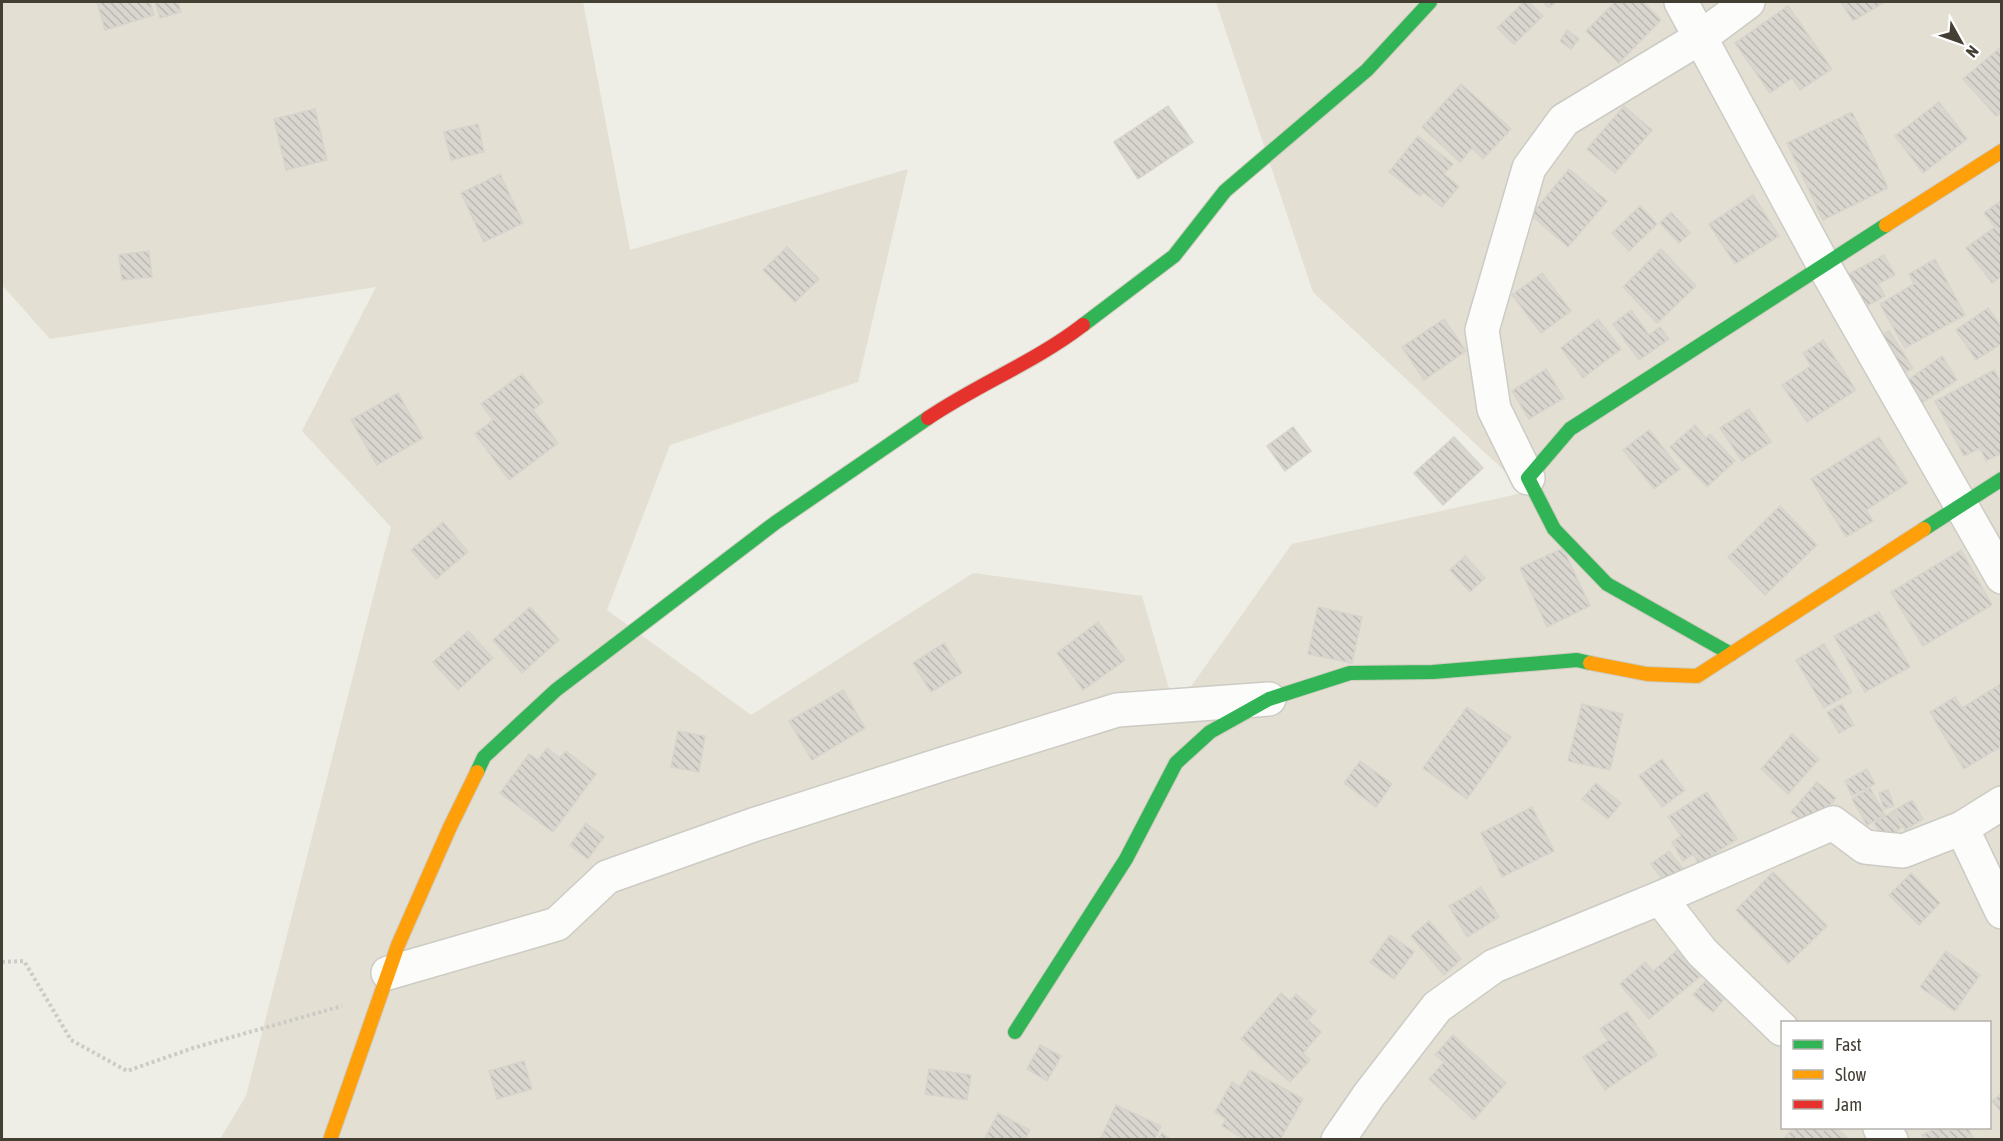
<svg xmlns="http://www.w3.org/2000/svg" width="2003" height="1141" font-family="'Asap Condensed',sans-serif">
<defs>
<pattern id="building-back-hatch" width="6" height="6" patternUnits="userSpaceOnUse" patternTransform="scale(1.5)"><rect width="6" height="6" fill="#d8d6cf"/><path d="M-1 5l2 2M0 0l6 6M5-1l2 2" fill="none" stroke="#bbb9b2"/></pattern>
</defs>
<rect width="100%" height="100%" fill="#eeede6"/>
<path fill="#e3dfd3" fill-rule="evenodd" d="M2,2h581l47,248 278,-81 -50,213 -188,63 -63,165 144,105 222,-142 169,23 33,113 117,-165 235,-52 -214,-200 -97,-290h785v1137h-1781l26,-43 145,-569 -89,-96 74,-144 -326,52 -48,-54zM1782,1022h208v106h-208z"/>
<path fill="url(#building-back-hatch)" stroke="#d6d4cc" stroke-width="1.5" d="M97,2h53l4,13 -49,15z
M155,2h23l3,10 -21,6z
M1524,2h5l14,14 -29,28 -17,-16z
M1543,2h13l-7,6z
M1615,2h28l18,18 -42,43 -33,-32z
M1841,2h44l-32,19z
M1788,6l44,63 -32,21 -8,-12 -22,15 -35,-50z
M1567,30l12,9 -8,10 -11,-8z
M2002,46v65l-6,5 -33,-37z
M1461,84l50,45 -28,30 -11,-11 -12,14 -38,-35z
M1939,102l28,37 -44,34 -28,-37z
M1168,106l25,36 -55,37 -24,-37z
M1624,106l28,24 -37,43 -28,-24z
M315,109l12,51 -41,10 -12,-51z
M1852,112l36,76 -65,32 -36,-77z
M478,124l6,28 -33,8 -7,-28z
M1418,136l35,28 -9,10 15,12 -17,21 -19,-15 -3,4 -31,-24z
M1569,169l38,32 -39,46 -37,-32z
M500,174l23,49 -39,19 -23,-49z
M1753,195l26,41 -44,28 -26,-40z
M2002,200v76l-10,7 -26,-35 29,-21 -11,-14z
M1640,206l17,18 -28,27 -17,-18z
M1671,212l19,21 -11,10 -19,-20z
M787,247l32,32 -24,23 -32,-32z
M1661,249l35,37 -39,37 -34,-36z
M149,251l3,26 -30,3 -3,-25z
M1884,255l11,20 -17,9 7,12 -20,11 -18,-32z
M1935,259l30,56 -60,33 -25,-44 34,-20 -5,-10z
M1542,273l29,38 -30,22 -29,-38z
M1988,308l14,20v15l-26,17 -20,-30z
M1631,310l18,25 11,-8 9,12 -30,21 -26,-36z
M1444,319l22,32 -42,29 -22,-33z
M1598,319l23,30 -38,29 -22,-30z
M1889,331l24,37 -14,9 -24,-38z
M1823,340l33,50 -49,32 -25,-37 29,-19 -8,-13z
M1942,356l15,24 -35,23 -14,-23z
M1546,369l18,29 -35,21 -17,-28z
M1994,370l8,14v69l-16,8 -6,-13 -16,8 -29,-55z
M522,374l21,28 -10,8 25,33 -49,37 -34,-46 18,-14 -12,-16z
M398,393l25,45 -46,27 -26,-45z
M1749,409l22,33 -29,19 -22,-33z
M1695,425l11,13 4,-4 25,27 -28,26 -37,-40z
M1293,427l18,24 -26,20 -18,-25z
M1649,430l31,39 -26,20 -31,-39z
M1454,437l29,31 -40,37 -29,-32z
M1879,437l29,46 -42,27 7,11 -27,16 -35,-58z
M1780,506l37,39 -52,50 -37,-38z
M443,522l25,30 -32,27 -25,-29z
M1563,548l27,58 -43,21 -27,-59z
M1961,550l31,55 -69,41 -32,-54z
M1465,556l20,22 -15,14 -20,-22z
M530,607l29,33 -37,33 -29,-33z
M1318,607l44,10 -10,46 -44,-9z
M1879,612l31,55 -45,25 -31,-56z
M1098,622l27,38 -42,30 -26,-37z
M468,631l25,27 -35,32 -25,-28z
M944,643l18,30 -31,19 -18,-29z
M1824,644l28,48 -28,16 -28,-48z
M2002,683v63l-38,23 -34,-57 25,-15 7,11z
M843,690l22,38 -53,32 -23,-39z
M1582,704l41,10 -13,56 -42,-9z
M1842,704l12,21 -15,8 -12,-21z
M1467,707l44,30 -44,62 -44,-31z
M678,731l27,5 -6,36 -28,-5z
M1792,734l27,25 -31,35 -27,-25z
M547,748l13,10 6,-7 30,23 -43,58 -53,-39 29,-39 9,6z
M1662,759l23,31 -23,17 -23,-31z
M1360,761l32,23 -16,23 -32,-24z
M1867,769l8,15 -23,12 -7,-15z
M1817,782l19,16 -26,30 -19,-16z
M1596,783l25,20 -13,16 -26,-20z
M1870,788l15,27 -18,10 -15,-26z
M1888,790l6,16 -10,3 -5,-16z
M1707,792l30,47 -38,25 -6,-10 -10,7 -11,-19 9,-6 -13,-19z
M1912,800l11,19 -18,11 -12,-19z
M1532,807l22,44 -52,26 -21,-44z
M1892,812l9,16 -17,11 -10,-16z
M586,823l18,14 -16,22 -18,-14z
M1669,851l15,19 -18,14 -15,-20z
M1773,872l54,54 -39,38 -52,-54z
M1911,873l29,30 -21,22 -30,-30z
M1481,887l18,30 -32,20 -18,-31z
M1429,921l32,38 -17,16 -33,-39z
M1390,935l24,17 -20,27 -24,-17z
M1680,948l23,26 -54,45 -29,-35 25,-22 8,9z
M1946,951l34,24 -25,36 -35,-24z
M1709,977l20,16 -16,19 -20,-17z
M1281,993l9,8 6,-7 20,17 -8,9 13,12 -18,21 7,7 -20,22 -49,-43z
M1627,1011l30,44 -52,35 -22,-33 25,-16 -8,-12z
M1453,1035l53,48 -32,37 -45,-41 15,-17 -9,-7z
M1040,1045l21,11 -14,25 -20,-12z
M524,1061l8,28 -35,10 -8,-28z
M929,1069l42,6 -4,25 -42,-6z
M1250,1070l53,29 -23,41h-34l-24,-14 4,-7 -11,-7 17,-30 8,5z
M2002,1093v20l-10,-12z
M1116,1105l45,21 -7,14h-54z
M998,1113l32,17 -5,10h-41z
M1793,1128h26l4,3 3,-3h10l14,12h-67z
M1937,1128h10l2,3 8,-3h11l6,12h-50l-2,-5z
M1162,1133l10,7h-14z"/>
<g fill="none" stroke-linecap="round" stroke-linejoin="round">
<defs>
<path id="street" d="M1681,2l143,264 178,311
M1528,478l-34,-69 -12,-79 47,-162 35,-48 137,-83 47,-35
M1962,828l40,84
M1660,898l42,54 80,77
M388,973l169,-49 50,-47 146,-52 187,-60 177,-55 152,-11
M1880,1128l11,12
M1338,1140l31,-45 68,-88 57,-41 166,-68 173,-75 32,24 38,4 59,-23 40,-25"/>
<path id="fast" d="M1083,325l91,-69 51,-65 142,-121 63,-68
M1924,529l78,-50
M1731,654l-124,-70 -53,-55 -26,-51 42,-49 316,-204
M477,772l7,-15 72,-67 219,-167 153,-105
M1015,1032l111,-173 50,-96 34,-31 59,-33 81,-26 83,-1 144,-12 13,3"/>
<path id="slow" d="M1886,225l116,-74
M1590,663l57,11 50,2 227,-147
M330,1140l68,-195 52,-118 27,-55"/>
<path id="jam" d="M928,418c50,-34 107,-56 155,-93"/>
</defs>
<use href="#street" stroke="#cccbc4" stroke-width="36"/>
<use href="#fast" stroke="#cecbbd" stroke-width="16"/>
<use href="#slow" stroke="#cecbbd" stroke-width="16"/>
<use href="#jam" stroke="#cecbbd" stroke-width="16"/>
<path stroke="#cdcbc6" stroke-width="4" stroke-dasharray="3 3" stroke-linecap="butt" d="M2,962l22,-1 47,79 56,31 66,-23 149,-42"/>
<use href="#street" stroke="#fcfcfb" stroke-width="33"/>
<use href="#fast" stroke="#30b455" stroke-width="14"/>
<use href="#slow" stroke="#ff9f0a" stroke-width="14"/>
<use href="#jam" stroke="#e5322d" stroke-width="14"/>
</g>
<rect width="2003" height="1141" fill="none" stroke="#443f33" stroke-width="6"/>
<rect x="1781" y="1021" width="210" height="108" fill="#ffffff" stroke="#b4b2ad" stroke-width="1.5"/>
<rect x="1793" y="1040" width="30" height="9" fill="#30b455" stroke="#b4b2ad" stroke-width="1.5"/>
<text x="1835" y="1051" font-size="18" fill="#443f33">Fast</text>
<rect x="1793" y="1070" width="30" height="9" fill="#ff9f0a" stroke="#b4b2ad" stroke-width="1.5"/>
<text x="1835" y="1081" font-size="18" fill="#443f33">Slow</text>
<rect x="1793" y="1100" width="30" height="9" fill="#e5322d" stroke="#b4b2ad" stroke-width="1.5"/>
<text x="1835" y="1111" font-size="18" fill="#443f33">Jam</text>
<g transform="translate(1961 42) rotate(130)" stroke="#ffffff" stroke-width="4.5" paint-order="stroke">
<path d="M0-4.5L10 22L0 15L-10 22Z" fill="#443f33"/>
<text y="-9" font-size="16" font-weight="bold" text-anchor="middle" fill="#443f33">N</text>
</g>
</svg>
